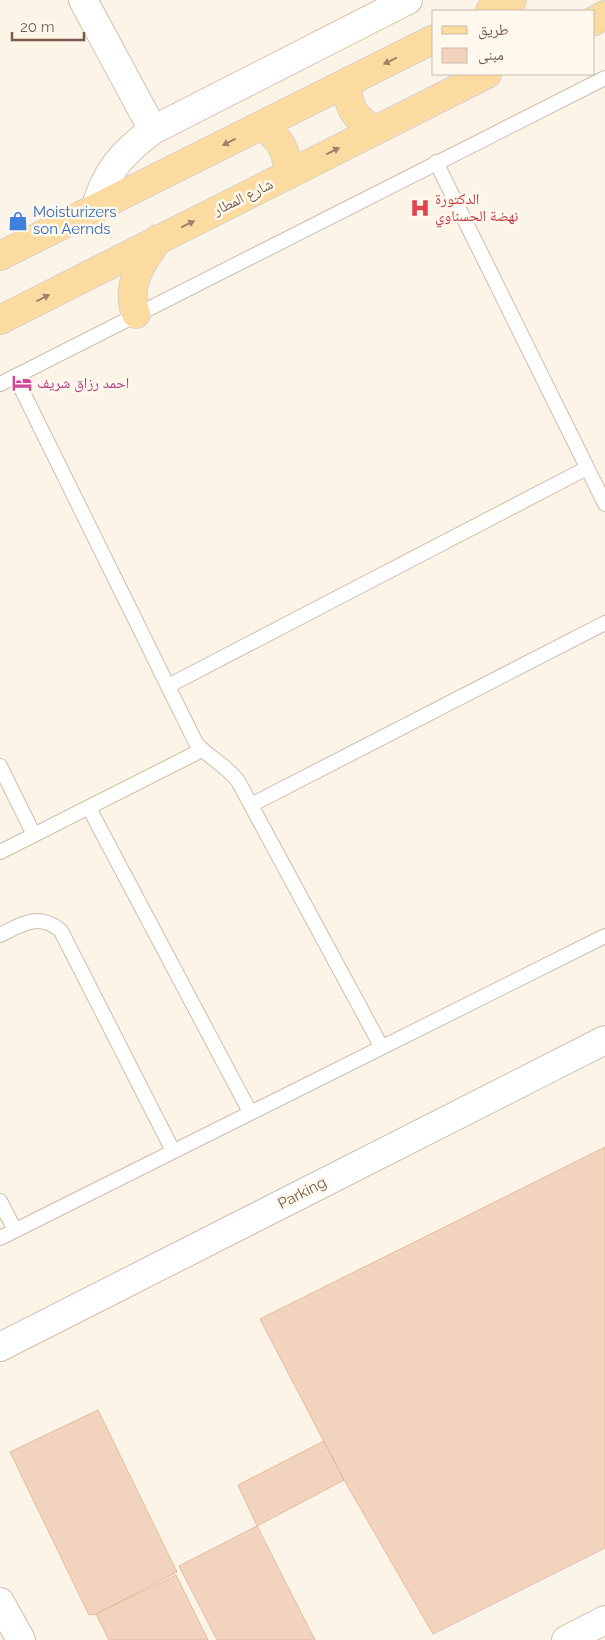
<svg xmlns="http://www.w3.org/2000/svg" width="605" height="1640" font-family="Raleway,'Noto Naskh Arabic',sans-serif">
<rect width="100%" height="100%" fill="#fcf5e7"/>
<path fill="#f2d4be" stroke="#e5bb9f" d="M605,1147v401l-172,86 -89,-154 -84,-161z
M98,1410l79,162 -81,42 -7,1 -79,-163z
M324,1441l20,39 -87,46 -19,-41z
M257,1526l58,114h-98l-38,-74z
M176,1575l32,65h-99l-13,-26z"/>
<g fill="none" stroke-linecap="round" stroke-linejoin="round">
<defs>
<path id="lane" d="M436,162l169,342
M15,376l181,367c13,15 30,22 42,38l143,265
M0,384l605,-306
M168,686l419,-218
M0,766l34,69
M251,805l354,-182
M89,808l161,304
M0,852l202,-102
M0,935c22,-11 39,-23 61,-4l112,220
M0,1201l15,29
M0,1238l605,-302"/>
<path id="street" d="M83,0l70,130
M0,1347l605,-307
M0,1602l21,38
M566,1640l39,-20"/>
<path id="secondary" d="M95,209c11,-38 26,-55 58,-79l255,-130"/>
<path id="primary" d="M490,11l22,-11
M594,21l11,-6
M349,81c-4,22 6,40 27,48
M262,126c18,12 26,26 26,49
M0,256l434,-217
M136,314c-11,-30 6,-51 22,-75
M0,320l487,-246"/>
</defs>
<use href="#lane" stroke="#cebdad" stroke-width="16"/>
<use href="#street" stroke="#cebdad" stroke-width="30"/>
<use href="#secondary" stroke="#d4bfad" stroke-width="30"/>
<use href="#primary" stroke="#d9d1cd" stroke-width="30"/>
<use href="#lane" stroke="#fff" stroke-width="14"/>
<use href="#street" stroke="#fff" stroke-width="28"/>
<use href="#secondary" stroke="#fff" stroke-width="28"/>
<use href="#primary" stroke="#fbdba0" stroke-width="28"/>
</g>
<defs><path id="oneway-solid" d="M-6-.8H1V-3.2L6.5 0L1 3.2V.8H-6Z" transform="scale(1.25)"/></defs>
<g fill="#9f8264">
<use href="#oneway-solid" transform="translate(390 61) rotate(154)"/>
<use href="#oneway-solid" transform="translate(229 142) rotate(153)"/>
<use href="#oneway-solid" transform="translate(333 151) rotate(-27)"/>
<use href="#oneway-solid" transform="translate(188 224) rotate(-26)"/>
<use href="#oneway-solid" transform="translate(43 298) rotate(-27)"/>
</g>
<defs>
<symbol id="hospital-bare" viewBox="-9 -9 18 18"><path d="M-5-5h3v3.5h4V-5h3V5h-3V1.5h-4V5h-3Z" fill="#e0444e" stroke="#fff9ed" stroke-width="2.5" paint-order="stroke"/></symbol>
<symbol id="shop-bare" viewBox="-9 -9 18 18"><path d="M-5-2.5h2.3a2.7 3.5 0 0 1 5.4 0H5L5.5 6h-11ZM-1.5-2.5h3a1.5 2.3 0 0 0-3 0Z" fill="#3f7fe0" stroke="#fff9ed" stroke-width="2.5" paint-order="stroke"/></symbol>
<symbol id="hotel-bare" viewBox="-9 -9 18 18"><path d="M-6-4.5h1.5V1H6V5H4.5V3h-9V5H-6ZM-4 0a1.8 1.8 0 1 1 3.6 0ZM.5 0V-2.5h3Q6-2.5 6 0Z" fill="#d1479c" stroke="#fff9ed" stroke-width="2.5" paint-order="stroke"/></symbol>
</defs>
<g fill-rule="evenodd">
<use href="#hospital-bare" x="406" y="194" width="28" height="28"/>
<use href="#shop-bare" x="4" y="207" width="28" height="28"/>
<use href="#hotel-bare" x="8" y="369" width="28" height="28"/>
</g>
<g text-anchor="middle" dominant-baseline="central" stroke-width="5" stroke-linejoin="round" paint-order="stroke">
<g font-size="15" fill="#775c4b" stroke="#fff9ed">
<text transform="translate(243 197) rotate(-26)">شارع المطار</text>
<text transform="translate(302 1193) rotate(-27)">Parking</text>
</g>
<g font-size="15" fill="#be3a42" stroke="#fff9ed" text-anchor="start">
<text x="435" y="199">الدكتورة<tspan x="435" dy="17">نهضة الحسناوي</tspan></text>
</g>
<g font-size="15" fill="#366cbe" stroke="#fff9ed" text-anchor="start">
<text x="33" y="212">Moisturizers<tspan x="33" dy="17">son Aernds</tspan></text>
</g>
<g font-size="15" fill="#b23c85" stroke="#fff9ed" text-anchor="start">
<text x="37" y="383">احمد رزاق شريف</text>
</g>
</g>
<rect x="432" y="10" width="162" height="65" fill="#fff9ed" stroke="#c9baac"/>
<rect x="442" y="26" width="25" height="8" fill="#fbdba0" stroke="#c9baac"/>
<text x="478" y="35" font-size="15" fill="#775c4b">طريق</text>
<rect x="442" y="48" width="25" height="15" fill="#f2d4be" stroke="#c9baac"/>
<text x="478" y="60" font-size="15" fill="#775c4b">مبنى</text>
<path d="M12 32v8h72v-8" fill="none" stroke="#775c4b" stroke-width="2.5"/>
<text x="20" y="32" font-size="15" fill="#775c4b" stroke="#fff9ed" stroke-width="4" paint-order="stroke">20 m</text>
</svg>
